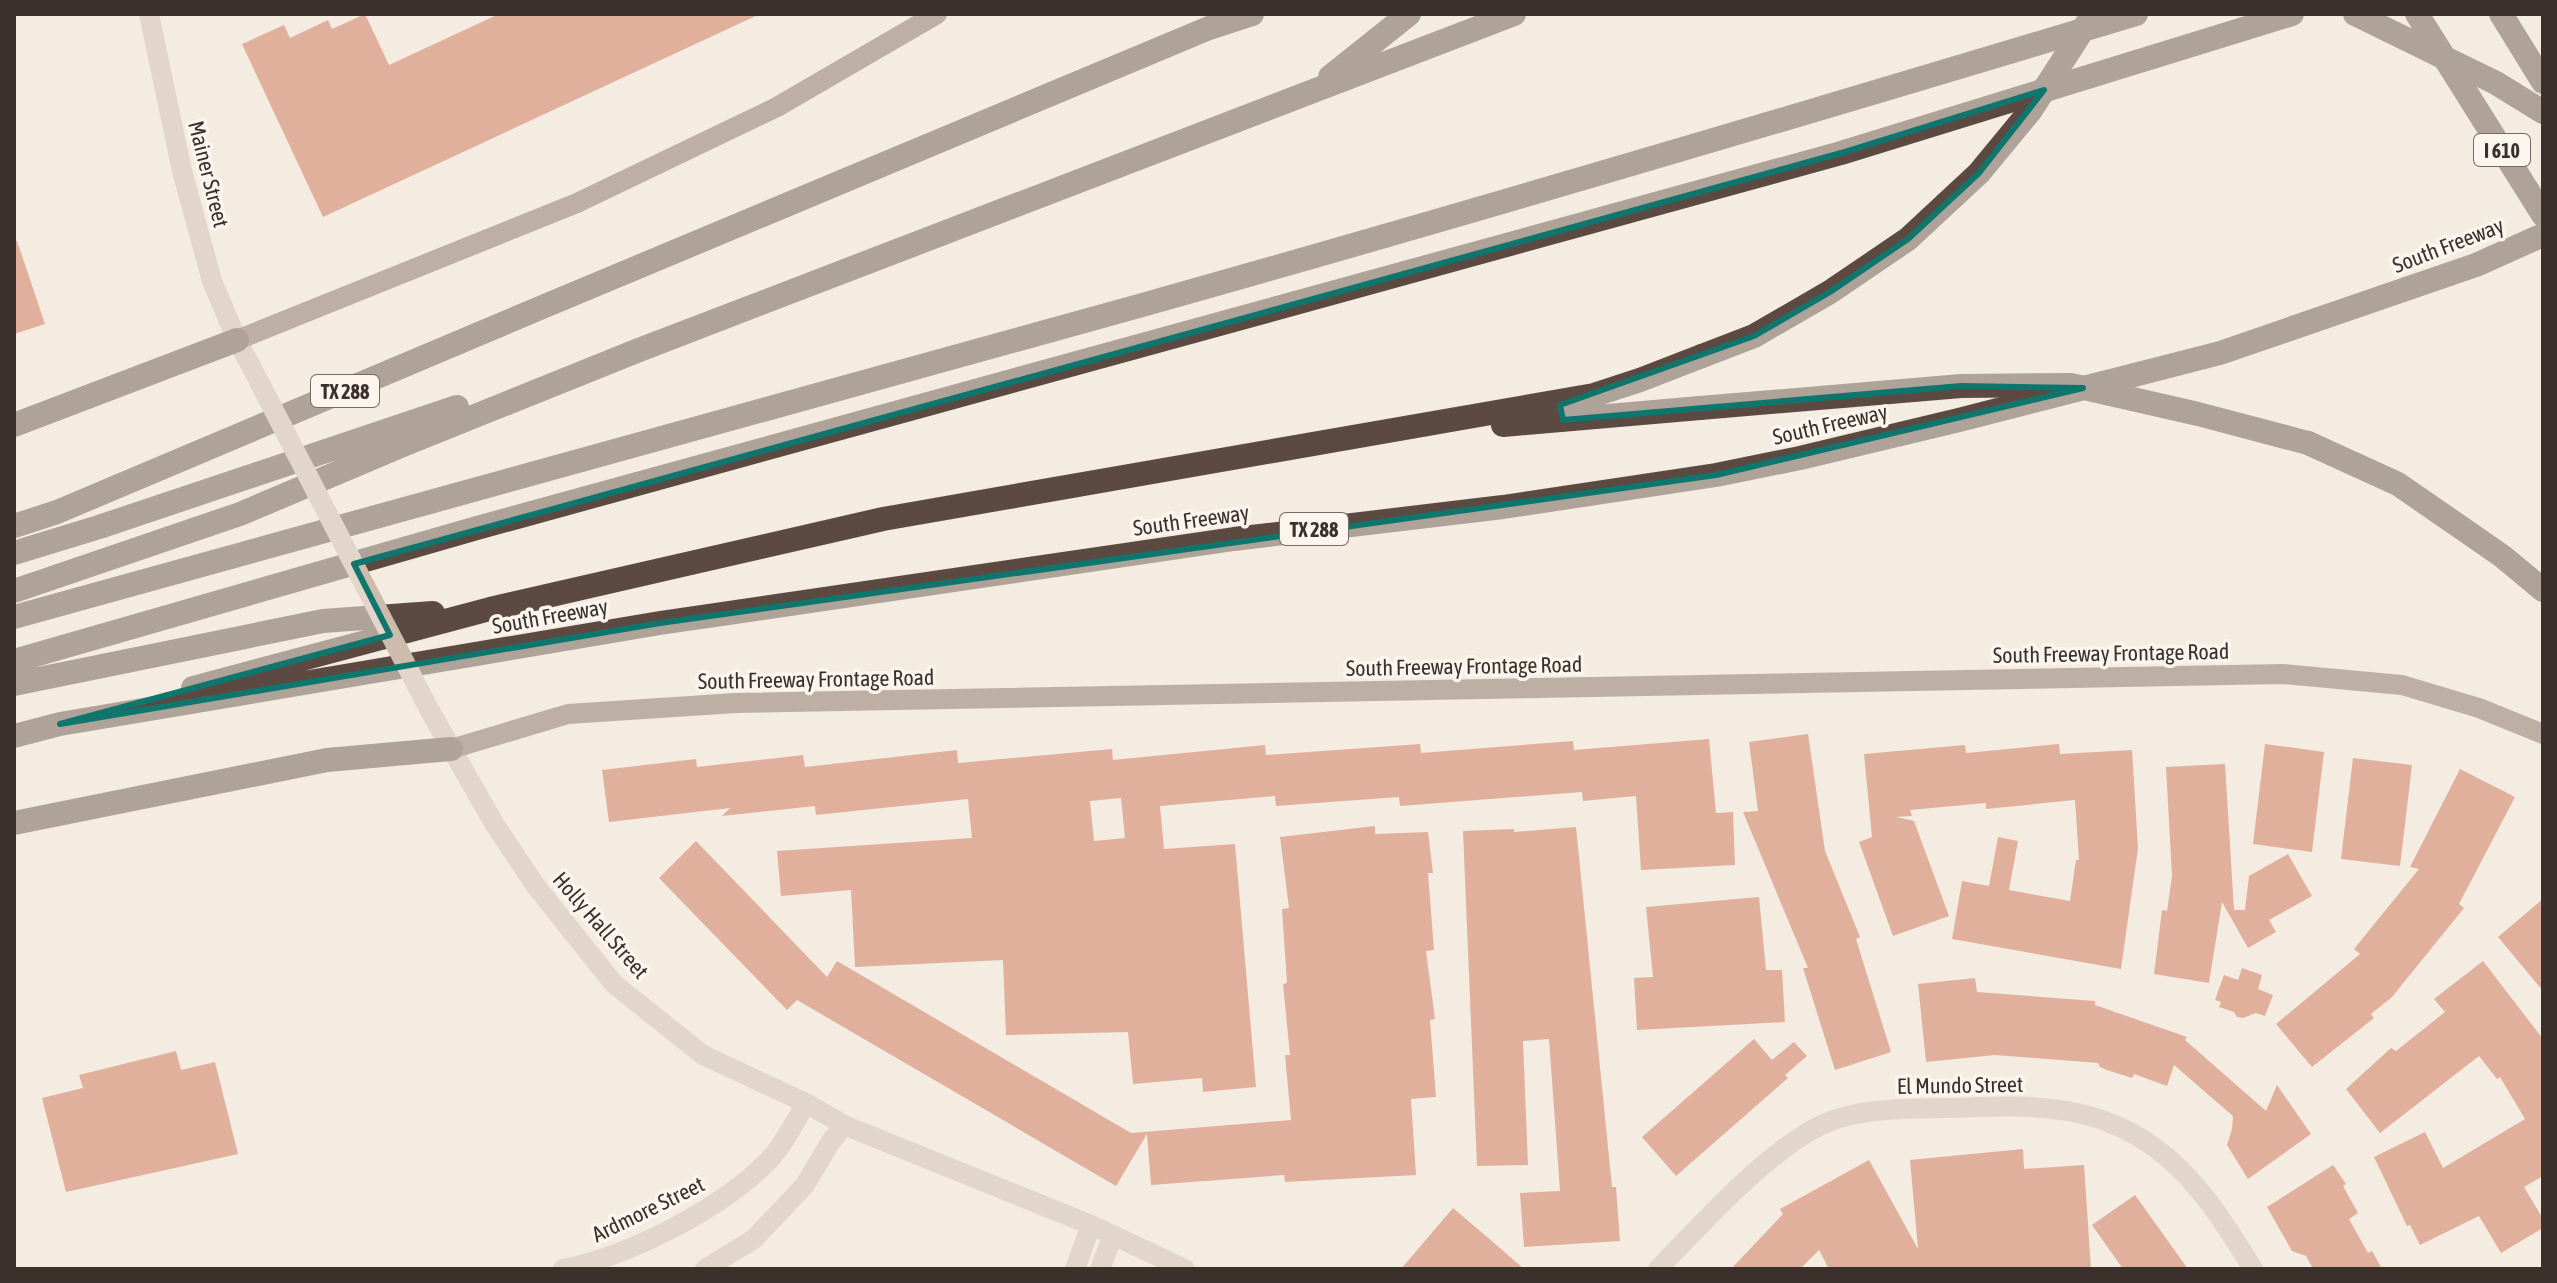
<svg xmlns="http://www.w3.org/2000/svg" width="2557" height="1283" font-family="'Asap Condensed',sans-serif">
<rect width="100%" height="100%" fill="#f4ebe1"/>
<path fill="#c8694b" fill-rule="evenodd" d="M365,14l24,51 110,-51h261l-437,203 -81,-173 42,-19 6,13 38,-18 4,9z
M14,241h3l28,83 -31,10z
M1808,734l17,117 35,86 -4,2 35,113 -56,18 -32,-102h5l-65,-156 15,-1 -9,-69z
M1709,739l7,74 17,-1 2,53 -94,5 -5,-74 -53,5 -1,-9 -182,14 -1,-9 -123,9 -1,-10 -115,10 4,43 71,-5 21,243 -53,5 -1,-14 -69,6 -5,-52 -122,3 -3,-75 -148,7 -4,-77 -70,6 -4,-45 195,-13 -4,-39 -152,16 -1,-9 -93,10 8,-8 -121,14 -7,-52 94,-11 1,8 106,-12 2,12 152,-17 1,13 154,-14 1,11 152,-15 1,10 154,-11 1,9 152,-12 1,9zM1121,798l4,40 -31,3 -4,-40z
M2059,744l1,10 72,-4 6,98 -17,121 -169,-30 10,-58 27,5 9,-49 20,4 -9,49 61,11 6,-41h3l-4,-60 -89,9v-6l-76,7 2,6 -16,1 18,4 35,95 -56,20 -34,-94 13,-5 -8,-83 101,-9 1,8z
M2265,744l59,8 -12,100 -59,-8z
M2353,758l59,7 -12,101 -59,-7z
M2225,764l9,146h11l4,-34 39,-22 24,42 -43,24 7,12 -28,16 -26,-46 -13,81 -55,-9 8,-64 5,1 5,-35 -6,-109z
M2460,769l55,28 -56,107 5,4 -72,89 -21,17 3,4 -62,49 -36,-43 84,-70 -6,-5 65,-80 -9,-2z
M1375,826v8l53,-2 5,41h-5l6,77 -8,1 9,68 -5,1 6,77 -25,2 5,76 -131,7 -1,-7 -133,10 -4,-51 -31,52 -319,-186 -10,10 -128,-132 37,-37 131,136 10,-16 294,172 160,-13 -6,-65h5l-7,-71 4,-1 -5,-74 7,-1 -9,-71z
M1576,827l36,360h4l4,54 -96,6 -4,-54 40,-2 -11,-152 -26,2 5,124 -51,1 -14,-335 51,-2v3z
M1759,897l7,73h16l3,52 -148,8 -3,-52 19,-1 -7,-70z
M2543,899v92l-45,-54z
M2483,961l60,78v137l-19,11 19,32v9l-42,25 -22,-37 -59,29 -10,-20 -3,1 -33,-69 51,-25 18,36 82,-49 -25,-42 -3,2 -18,-23 -99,77 -34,-44 45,-41 5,3 49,-39 -11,-13z
M2242,968l20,7 -4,14 15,6 -8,21 -9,-3 -13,5 -6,-1 -3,-5 -15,-5 2,-5 -6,-2 9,-25 14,5z
M1975,978l2,14 118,9v4l92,32 -2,3 81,71 11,-26 34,49 -63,45 -21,-34 5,-16 1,-13 -59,-51 -7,21 -33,-12 -2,4 -25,-8 -7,-3 -2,-4 -103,-8 -69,7 -8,-78z
M1754,1039l18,21 22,-18 13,14 -22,19 3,3 -112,98 -34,-39z
M176,1051l5,19 34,-8 23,92 -172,38 -24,-94 41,-10 -4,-13z
M2023,1149l1,20 60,-4 7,104h-262l-10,-19 -19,19h-69l52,-55 -3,-5 89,-49 49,89 -8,-89z
M2333,1165l13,19 -3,2 15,27 -9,6 19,34 4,-2 10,18h-69l-7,-13 -14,-5 -25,-44z
M2135,1195l53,74h-65l-31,-44z
M1453,1208l33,28 38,33h-123z"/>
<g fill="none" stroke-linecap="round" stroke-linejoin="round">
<path stroke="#cdbbac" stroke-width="20" d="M149,14l33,157 30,110 25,59 16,30
M430,711l65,114 40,60 79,99 89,71 103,48 38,22 247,100 94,44
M563,1269c66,-13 159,-60 206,-109 15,-16 26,-38 37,-57
M705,1269l49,-30 51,-54 25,-42 14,-18
M1075,1269l16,-44
M1100,1269l13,-34
M1658,1269c44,-45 98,-106 152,-138 40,-24 90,-22 136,-23 40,-1 81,-4 121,3 95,16 139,81 186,158"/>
<path stroke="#7d675c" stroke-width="20" d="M237,340l340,-137 200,-96 160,-93
M451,749l117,-35 168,-11 1547,-29 119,11 77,23 64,26"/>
<path stroke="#5c4a42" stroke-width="24" d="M2417,14l126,201
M2501,14l42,68
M1330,77l79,-63
M14,425l223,-85
M1503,425l197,-17
M2308,443l90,41 104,72 41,34
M14,526l43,-14c384,-161 767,-326 1152,-484l43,-14
M14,553l85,-26 358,-120
M14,591l226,-77 163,-69 236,-95 875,-336
M14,617c377,-106 755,-208 1132,-313 331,-93 661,-191 990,-290
M14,661l463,-133 1364,-375 451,-139
M14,684l309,-63 110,-8
M193,688l297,-79 393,-90 711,-124 46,-15 62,-24
M14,736l46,-12 600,-101 574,-84 269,-32 213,-32 84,-17 159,-38 261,-67 256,-88 67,-30
M14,823l313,-63 124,-11"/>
<path stroke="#cdbbac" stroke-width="20" d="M253,370l177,341"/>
<path stroke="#5c4a42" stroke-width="24" d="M2355,14l141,69 47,29
M1702,356l52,-20 76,-44 78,-53 71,-66 52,-63 62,-96
M1700,408l261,-22 110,-1 127,29 110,29"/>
</g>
<path d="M0 0H2557V1283H0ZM2044,90l-65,83 -71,66 -78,53 -76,44 -194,69 3,15 398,-34 122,2 -367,87 -1056,148 -600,101 330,-89 -36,-71 1487,-411z" fill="#f4ebe1" fill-opacity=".55" fill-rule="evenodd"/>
<path fill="none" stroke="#0f766e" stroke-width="6" stroke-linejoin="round" d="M2044,90l-65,83 -71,66 -78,53 -76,44 -194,69 3,15 398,-34 122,2 -367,87 -1056,148 -600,101 330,-89 -36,-71 1487,-411z"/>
<g text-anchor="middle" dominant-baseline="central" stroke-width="7" stroke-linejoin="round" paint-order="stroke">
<g fill="#fbf5ee" stroke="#756b66" stroke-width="2">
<rect x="2474" y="134" width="56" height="32" rx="6"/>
<rect x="311" y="375" width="68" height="32" rx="6"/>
<rect x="1280" y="513" width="68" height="32" rx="6"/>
</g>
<g font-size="20" font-weight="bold" fill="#3b302b">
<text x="2502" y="150">I 610</text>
<text x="345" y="391">TX 288</text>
<text x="1314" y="529">TX 288</text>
</g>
<g font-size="22" fill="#3b302b" stroke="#fbf5ee">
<text transform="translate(209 174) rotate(76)">Mainer Street</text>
<text transform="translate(2448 245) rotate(-21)">South Freeway</text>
<text transform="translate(1830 424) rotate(-13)">South Freeway</text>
<text transform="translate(1191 520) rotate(-8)">South Freeway</text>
<text transform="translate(550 616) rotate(-10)">South Freeway</text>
<text transform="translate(2111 653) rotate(-1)">South Freeway Frontage Road</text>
<text transform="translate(1464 666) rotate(-1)">South Freeway Frontage Road</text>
<text transform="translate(816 679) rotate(-1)">South Freeway Frontage Road</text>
<text transform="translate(601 925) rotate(49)">Holly Hall Street</text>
<text transform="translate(1960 1085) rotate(-1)">El Mundo Street</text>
<text transform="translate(648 1209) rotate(-26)">Ardmore Street</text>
</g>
</g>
<rect width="2557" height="1283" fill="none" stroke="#3b302b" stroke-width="32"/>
</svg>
